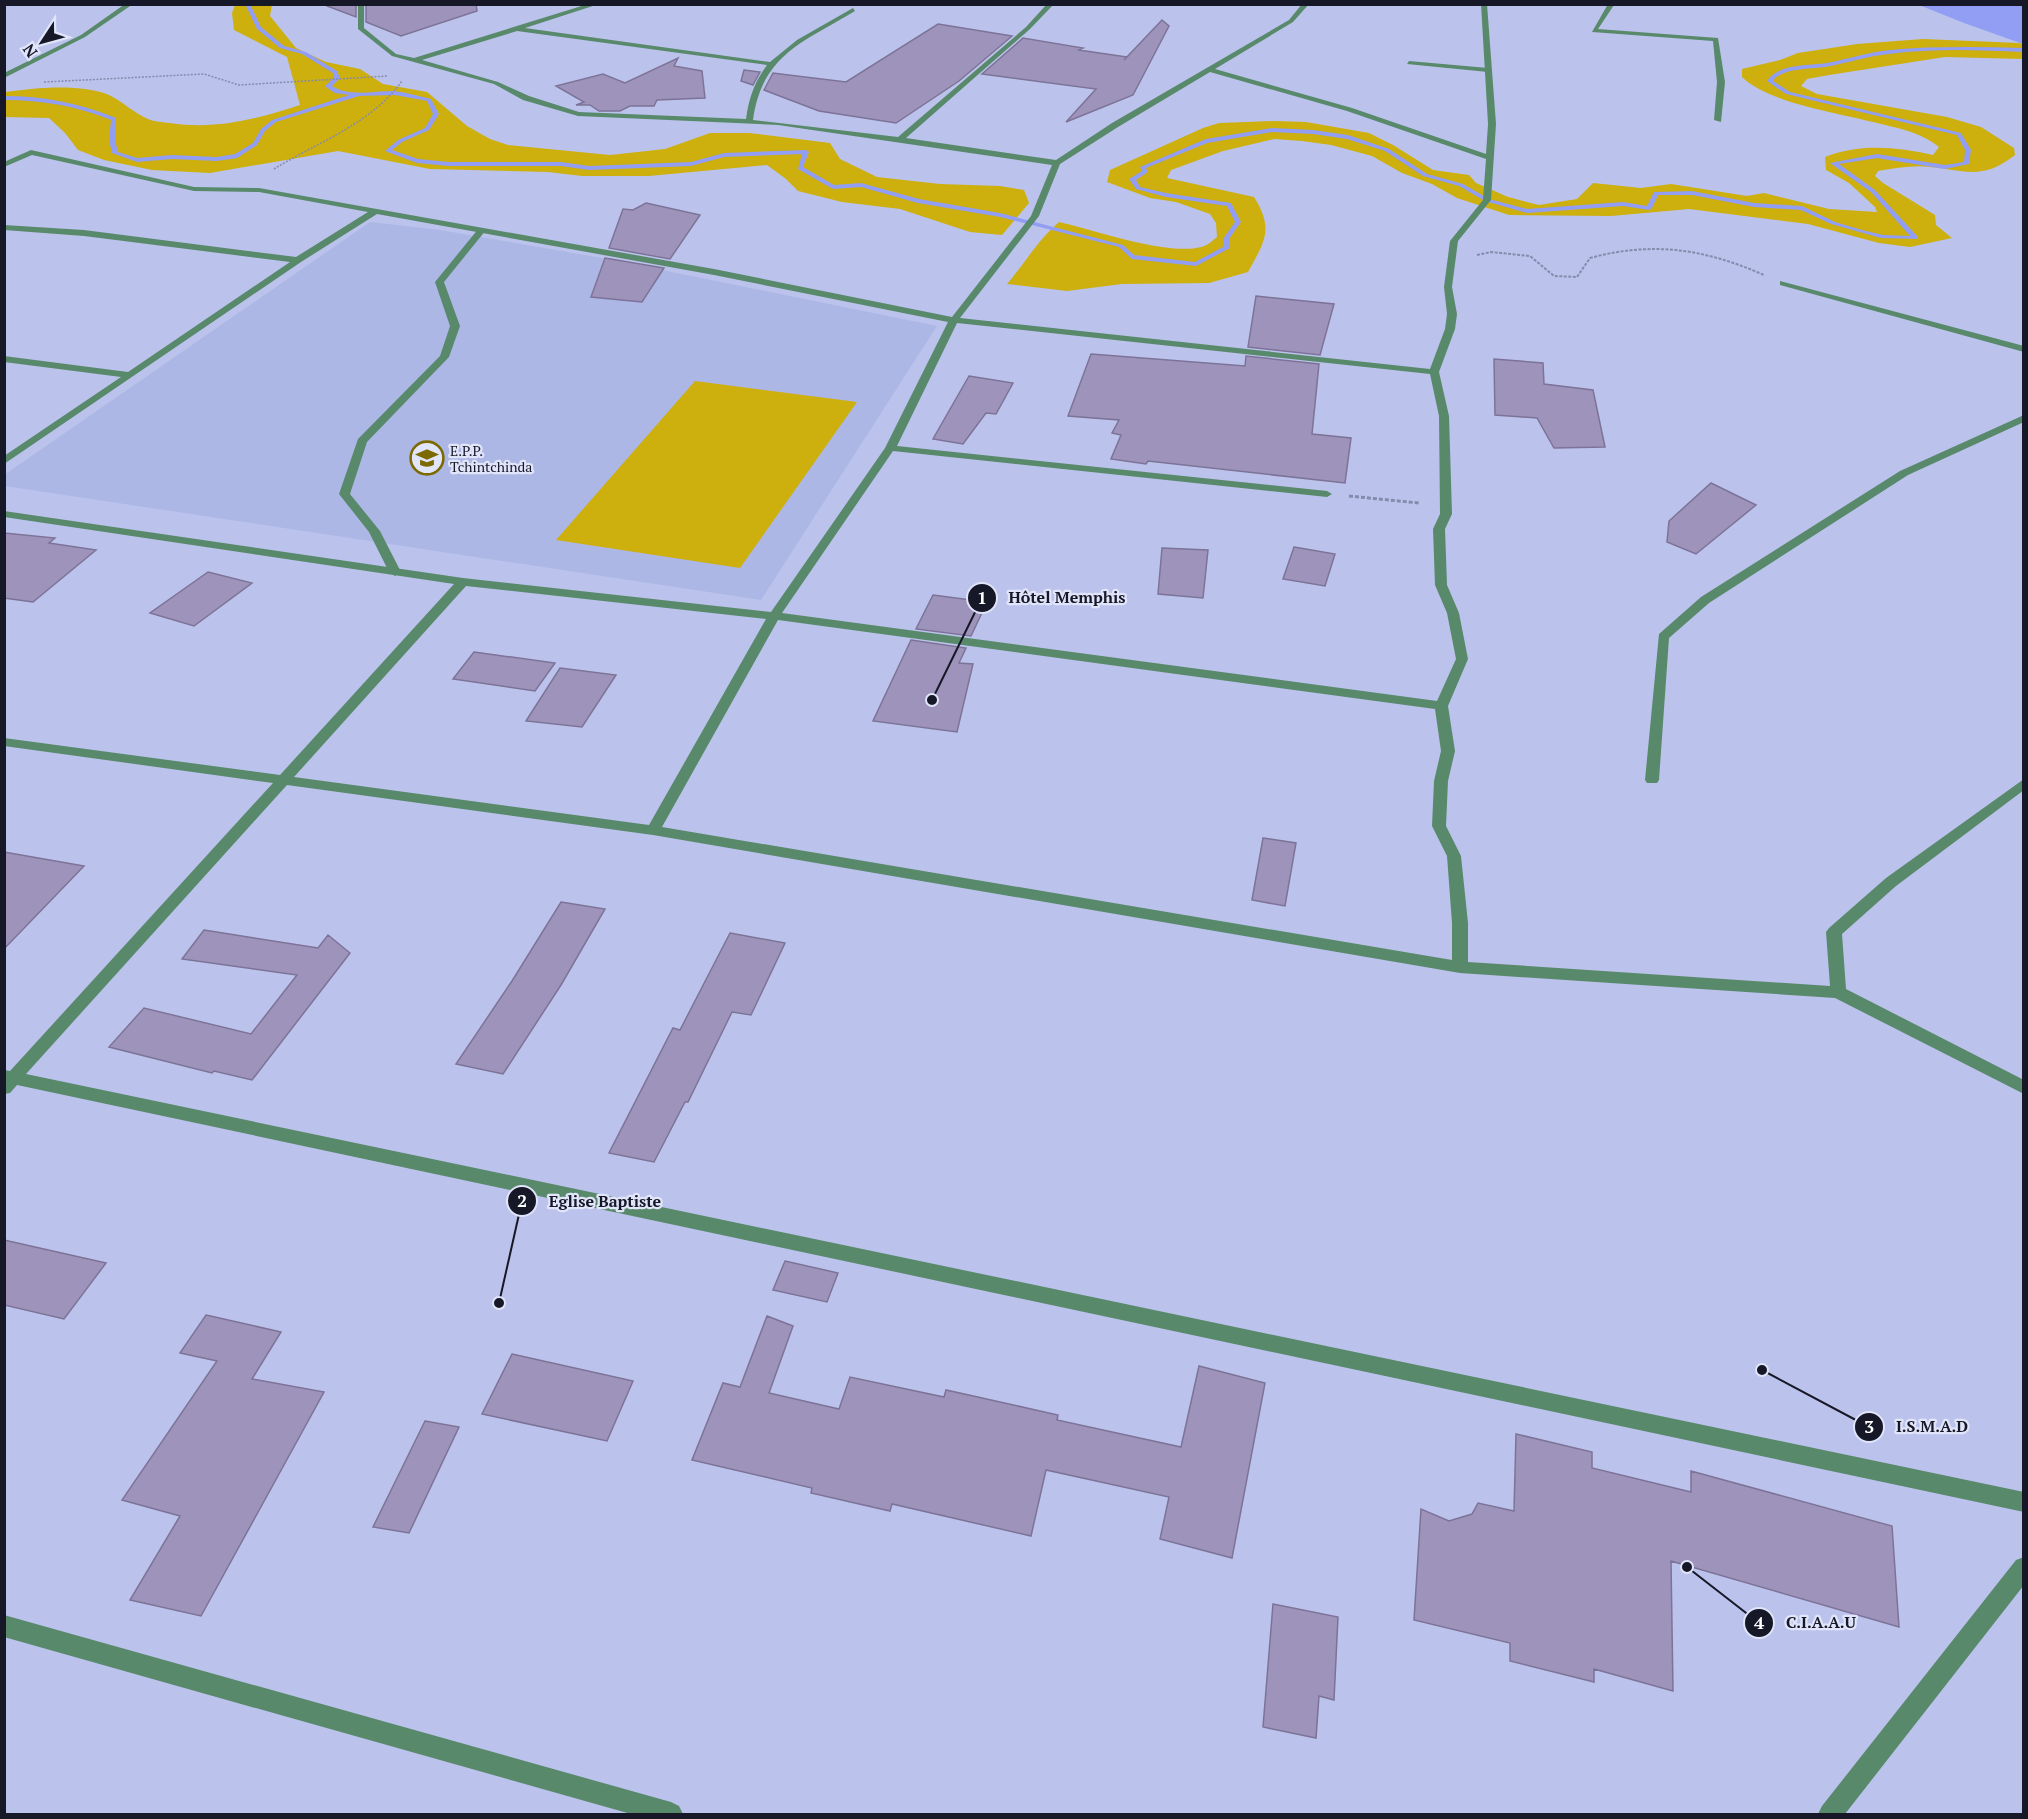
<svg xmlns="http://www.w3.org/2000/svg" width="2028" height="1819" font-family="'PT Serif',serif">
<rect width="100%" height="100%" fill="#bbc3ec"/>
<path fill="#adb7e5" d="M370,222l70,8 168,29 329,67 -176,274 -756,-114 -1,-11z"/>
<path fill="#cdaf0d" d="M235,5h37l-2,11 26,32 30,14 34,7 23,15 44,8 40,34 23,13 18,6 102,10 55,-6 45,-16h39l81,10 10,16 37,18 63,7 60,2 24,4 5,13 -27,32 -32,-3 -70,-23 -58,-7 -44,-11 -12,-12 -19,-14 -118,11h-67l-34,-4 -118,-3 -92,-18 -128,22 -58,-3 -48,-10 -26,-10 -13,-17 -16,-15 -44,-1v-25c29,-4 76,-9 104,3 14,7 25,18 39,24 6,3 15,3 22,4 46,7 87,-4 130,-18l-13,-48 -53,-27 -2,-17z
M1923,39l96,4 4,1v15l-78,-2 -116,18 -22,4 -6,7 16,8 130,23 34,10 33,21 1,7c-33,25 -46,16 -85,12 -16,-2 -35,1 -52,4l-3,5 8,7 52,32 1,10 16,13 -42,9 -31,-4 -71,-19 -119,-15 -78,7 -102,-1 -52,-17 -25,-14 -30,-11 -30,-17 -41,-11 -29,-4 -28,-2 -51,12 -52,19 -4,8 87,19c20,32 11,44 -6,75l-39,11 -87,1 -55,7 -60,-7c18,-21 31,-44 52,-62 35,8 109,34 142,25 6,-1 11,-6 16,-10l-1,-14 -6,-9 -34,-12 -26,-4 -43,-16 3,-12 93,-42 16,-5 56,-2 31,1 63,11 24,12 40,25 36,5 7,8 32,14 31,8 38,-6 16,-16 48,5 30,-4 76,12 17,-3 65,16 48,3 -2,-5 -26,-24 -23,-13 -1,-13c34,-14 73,-10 108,-2l6,-8c-15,-12 -32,-17 -50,-21 -42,-12 -118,-21 -147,-49v-8l38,-9 18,-7 59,-9z
M695,381l162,21 -117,166 -184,-28z"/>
<path fill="#919ef3" d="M1919,5h104v39l-59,-21z"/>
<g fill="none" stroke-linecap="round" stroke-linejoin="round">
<path fill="#919ef3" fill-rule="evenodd" d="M245,4h5l11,23 23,19 22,6 31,19 3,7 -8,8c17,11 41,5 61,5 12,1 26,5 38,8l8,15 -10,16 -27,12 -10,8 26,9 31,3h112l28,4 102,-4 33,-9 82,-3 3,2 -6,15 31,18 27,-2 58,16 81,14 123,32 11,10 61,7 28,-15v-8l12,-17 -8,-16 -61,-9 -30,-8 -7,-10 13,-8 -2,-4 66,-28 66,-11 41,2 35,5 41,14 38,25 36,10 26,15 38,10 96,-7 24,4 7,-14 38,-1 62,12 48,3 33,16 27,8 21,5 27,1 -39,-44 -41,-29 47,-9 68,11 19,-3 1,-12 -8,-15 -171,-41 -19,-13c12,-18 41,-15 60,-18 21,-4 42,-11 63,-13 44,-4 89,-3 134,-2v4c-45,-2 -90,-4 -135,2 -21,2 -42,9 -64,13 -14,2 -44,1 -52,14l17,11 171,41 10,17 -2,14 -24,5 -68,-11 -38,6 36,26 43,47v2l-37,-1 -50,-14 -30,-14 -47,-3 -62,-12h-34l-6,13 -3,2 -26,-4 -96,7 -42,-12 -26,-15 -36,-10 -38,-25 -38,-12 -34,-5 -41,-2 -65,11 -61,25 2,4 -12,8 4,7 26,6 65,10 10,19 -12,17 1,9 -34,18 -64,-7 -13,-12 -119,-30 -82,-14 -57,-16 -28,2 -35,-20 4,-15 -78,3 -33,9 -102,4 -28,-4h-112l-32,-3 -32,-12 13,-11 27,-12 8,-14 -6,-13 -32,-6 -36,1 -83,26 -11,9 -8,14 -20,13 -20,3 -45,-2 -35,3 -25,-9 -3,-13 2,-20c-35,-14 -68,-20 -107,-20v-4c40,0 75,7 112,22l-1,22 3,12 19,6 35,-3 45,2 18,-3 18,-11 8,-14 11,-9 77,-25 -14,-2 -9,-6v-2l8,-7 -1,-5 -31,-19 -22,-6 -23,-19z"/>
</g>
<path fill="#9e94bb" stroke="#7d7398" stroke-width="1.5" d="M327,4h29v13l-29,-11z
M366,4h110l1,7 -76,25 -35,-14z
M1162,20l7,6 -36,69 -67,27 30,-33 -114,-15 41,-36 60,10 -4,2 48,7 -3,3z
M938,24l74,12 -53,45 -63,42 -77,-12 -55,-21 9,-17 73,9z
M678,58l-4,8 28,5 3,27 -48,2 -3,6h-24l-10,5h-21l-9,-6h-14l8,-3 -28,-16 47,-12 22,9z
M744,70l16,2 -7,13 -12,-4z
M646,203l54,12 -30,44 -61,-11 14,-39 10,1z
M605,258l59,10 -22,34 -51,-5z
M1256,296l78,8 -14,51 -72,-8z
M1091,354l154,12 1,-10 73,8 -7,70 39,4 -6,45 -197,-22 -2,3 -35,-5 10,-24 -9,-2 7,-13 -51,-4z
M1494,359l49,4 1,21 49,6 12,57 -51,1 -17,-30 -42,-3z
M969,376l44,7 -17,31 -10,-1 -23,31 -30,-5z
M1711,483l45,22 -60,49 -29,-12 2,-21z
M4,533l51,5 -6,5 47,7 -63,52 -29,-4z
M1294,547l41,7 -10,32 -42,-7z
M1162,548l46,2 -5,48 -45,-4z
M208,572l44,11 -58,43 -44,-13z
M933,595l54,7 -16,34 -55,-7z
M911,640l55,8 -7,15 14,1 -16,68 -84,-11z
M474,652l81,11 -20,28 -82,-12z
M560,668l56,7 -34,52 -56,-6z
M1263,838l33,5 -11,63 -33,-6z
M4,852l80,14 -80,83z
M561,902l44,7 -44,76 -58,89 -47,-10 56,-83z
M204,930l114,18 10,-13 22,18 -98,127 -38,-9 -2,2 -103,-26 35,-39 107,26 46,-59 -115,-16z
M730,933l55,10 -34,72 -19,-3 -44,90h-3l-31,60 -45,-9 64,-125 7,2z
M4,1240l102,23 -42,56 -60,-14z
M785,1261l53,12 -11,29 -54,-12z
M206,1315l75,17 -29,47 72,13 -123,224 -71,-16 50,-84 -58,-16 95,-139 -37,-8z
M767,1316l26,10 -24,67 70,16 11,-32 94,20 2,-7 112,25 -1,5 124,27 18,-81 66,17 -33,175 -72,-19 9,-42 -123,-27 -15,66 -139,-32 -2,7 -79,-18 1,-5 -120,-28 31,-77 17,4z
M512,1354l121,27 -26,60 -125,-27z
M425,1421l34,6 -50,106 -36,-6z
M1516,1434l76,18v16l99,24v-21l201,55 7,101 -228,-66 2,130 -79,-22v13l-84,-21v-18l-96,-23 7,-111 28,12 23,-7 6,-11 36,8z
M1273,1604l65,13 -4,83 -15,-4 -3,42 -53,-11z"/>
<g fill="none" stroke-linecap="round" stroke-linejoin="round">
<path stroke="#858bac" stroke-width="1.5" stroke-dasharray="2 1.5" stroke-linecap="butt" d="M44,82l160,-8 35,11 149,-9
M274,169c44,-27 97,-45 128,-88"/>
<path stroke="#858bac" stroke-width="2" stroke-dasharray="3 1.5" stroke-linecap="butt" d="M1477,255l14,-3 39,4 24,20 23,1 13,-19c63,-17 115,-9 174,17"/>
<path stroke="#858bac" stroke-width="3" stroke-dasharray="4 2" stroke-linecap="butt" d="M1349,496l70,7"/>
<path fill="#59896b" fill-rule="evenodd" d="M1409,61l79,7 3,2 -3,2 -81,-8z
M479,228l7,2 -42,52 16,44 -11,31 -82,85 -17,52 30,37 21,41 -6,4 -6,-4 -20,-40 -30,-38 19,-55 82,-83 10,-30 -15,-44z"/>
<path fill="#59896b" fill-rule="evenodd" d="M125,4h8l-48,33 -81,41v-5l77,-38z
M358,4h6v24l32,26 18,4 174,-54h11l-74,24 245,34 27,-22 56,-32 2,3c-51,31 -93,43 -102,109l145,17 128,-110 21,-23h7l-24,25 -124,109 150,22 56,-37 177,-103 13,-16h7l-16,18 -78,47 137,39 134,46 2,-30 -7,-120h6l9,120 -5,76 -33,41 -6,46 5,27 -2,15 -16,43 10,44 3,98 -7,15 2,56 12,28 9,46 -20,47 7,45 -7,30 -2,45 15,30 7,67v39l362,24 -4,-54 3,-4 57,-50 138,-99v11l-128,96 -54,48 4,55 178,91v14l-189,-96 -375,-25 -807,-138 -366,-50 -261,289 1998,418v20l-2007,-427 -7,8 -6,1v-24l6,1 263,-288 -269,-37v-8l276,37 174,-191 -450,-67v-6l459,67 308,34 114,-164 63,-126 -234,-47 -337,-61 -76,48 -297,202v-8l117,-79 -117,-15v-6l124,16 162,-110 -206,-26 -80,-6v-5l80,5 212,27 72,-45 -109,-20 -65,-1 -162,-36 -28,12v-5l27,-12 163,37 65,1 455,81 238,48 79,-101 21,-51 -274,-40 -200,-9 -55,-16 -29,-16 -102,-28 -34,-27zM517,31l250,34c-13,18 -18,33 -21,54l-167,-7 -50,-16 -31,-14 -76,-22zM1210,72l137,39 139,48 -3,41 -33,41 -6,46 3,27 -2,15 -15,40 -470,-51 79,-102 21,-52 58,-37zM957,323l473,51 9,42 1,98 -7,15 2,56 12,28 9,46 -19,42 -655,-88 111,-162 434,46 5,-3 -5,-3 -430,-45zM466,586l300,33 -117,206 -355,-48zM778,620l657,89 6,42 -7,30 -2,45 15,30 5,67v37l-790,-133z
M1608,4l6,1 -16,24 120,9 7,44 -4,40 -7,-2 3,-38 -4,-41 -121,-9z
M1780,281l244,65v6l-244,-67z
M2024,415v7l-116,53 -199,128 -40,35 -10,142 -2,3h-10l-2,-3 14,-146 42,-37 199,-126z
M2024,1557v28l-179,229h-27l4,-8 194,-246z
M4,1615l667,187 8,4 4,8h-52l-627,-177z"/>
</g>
<defs>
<symbol id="school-ring" viewBox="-11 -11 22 22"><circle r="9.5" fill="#e1e5fa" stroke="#7c6900" stroke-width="1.5"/><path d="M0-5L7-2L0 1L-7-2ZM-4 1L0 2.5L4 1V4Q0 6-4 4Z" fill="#7c6900"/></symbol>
</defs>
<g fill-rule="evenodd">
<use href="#school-ring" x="408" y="439" width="38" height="38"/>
</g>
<g text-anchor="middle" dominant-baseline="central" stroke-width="4.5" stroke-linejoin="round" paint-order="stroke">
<g font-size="14" fill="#161827" stroke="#e1e5fa" text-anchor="start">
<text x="450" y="450">E.P.P.<tspan x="450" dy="16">Tchintchinda</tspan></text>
</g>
</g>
<path fill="none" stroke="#161827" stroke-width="2" d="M932 700L982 598M499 1303L522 1201M1762 1370L1869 1427M1687 1567L1759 1623"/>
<g fill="#161827" stroke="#e1e5fa" stroke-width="2">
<circle cx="932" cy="700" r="6"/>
<circle cx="499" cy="1303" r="6"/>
<circle cx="1762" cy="1370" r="6"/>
<circle cx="1687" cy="1567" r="6"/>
<circle cx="982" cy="598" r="15"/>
<circle cx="522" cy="1201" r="15"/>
<circle cx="1869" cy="1427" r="15"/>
<circle cx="1759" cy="1623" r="15"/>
</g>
<g font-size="18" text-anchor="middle" font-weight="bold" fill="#fff">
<text x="982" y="604">1</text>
<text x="522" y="1207">2</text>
<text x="1869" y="1433">3</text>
<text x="1759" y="1629">4</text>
</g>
<g font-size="16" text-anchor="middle" font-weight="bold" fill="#161827" stroke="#e1e5fa" stroke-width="4.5" stroke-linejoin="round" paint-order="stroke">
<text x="1067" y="603">Hôtel Memphis</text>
<text x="605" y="1207">Eglise Baptiste</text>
<text x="1932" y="1432">I.S.M.A.D</text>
<text x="1821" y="1628">C.I.A.A.U</text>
</g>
<rect width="2028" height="1819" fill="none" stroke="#161827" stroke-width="12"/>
<g transform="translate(42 42) rotate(234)" stroke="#e1e5fa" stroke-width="4.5" paint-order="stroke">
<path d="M0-4.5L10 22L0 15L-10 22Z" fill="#161827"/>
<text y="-9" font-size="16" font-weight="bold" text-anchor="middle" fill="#161827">N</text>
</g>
</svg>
